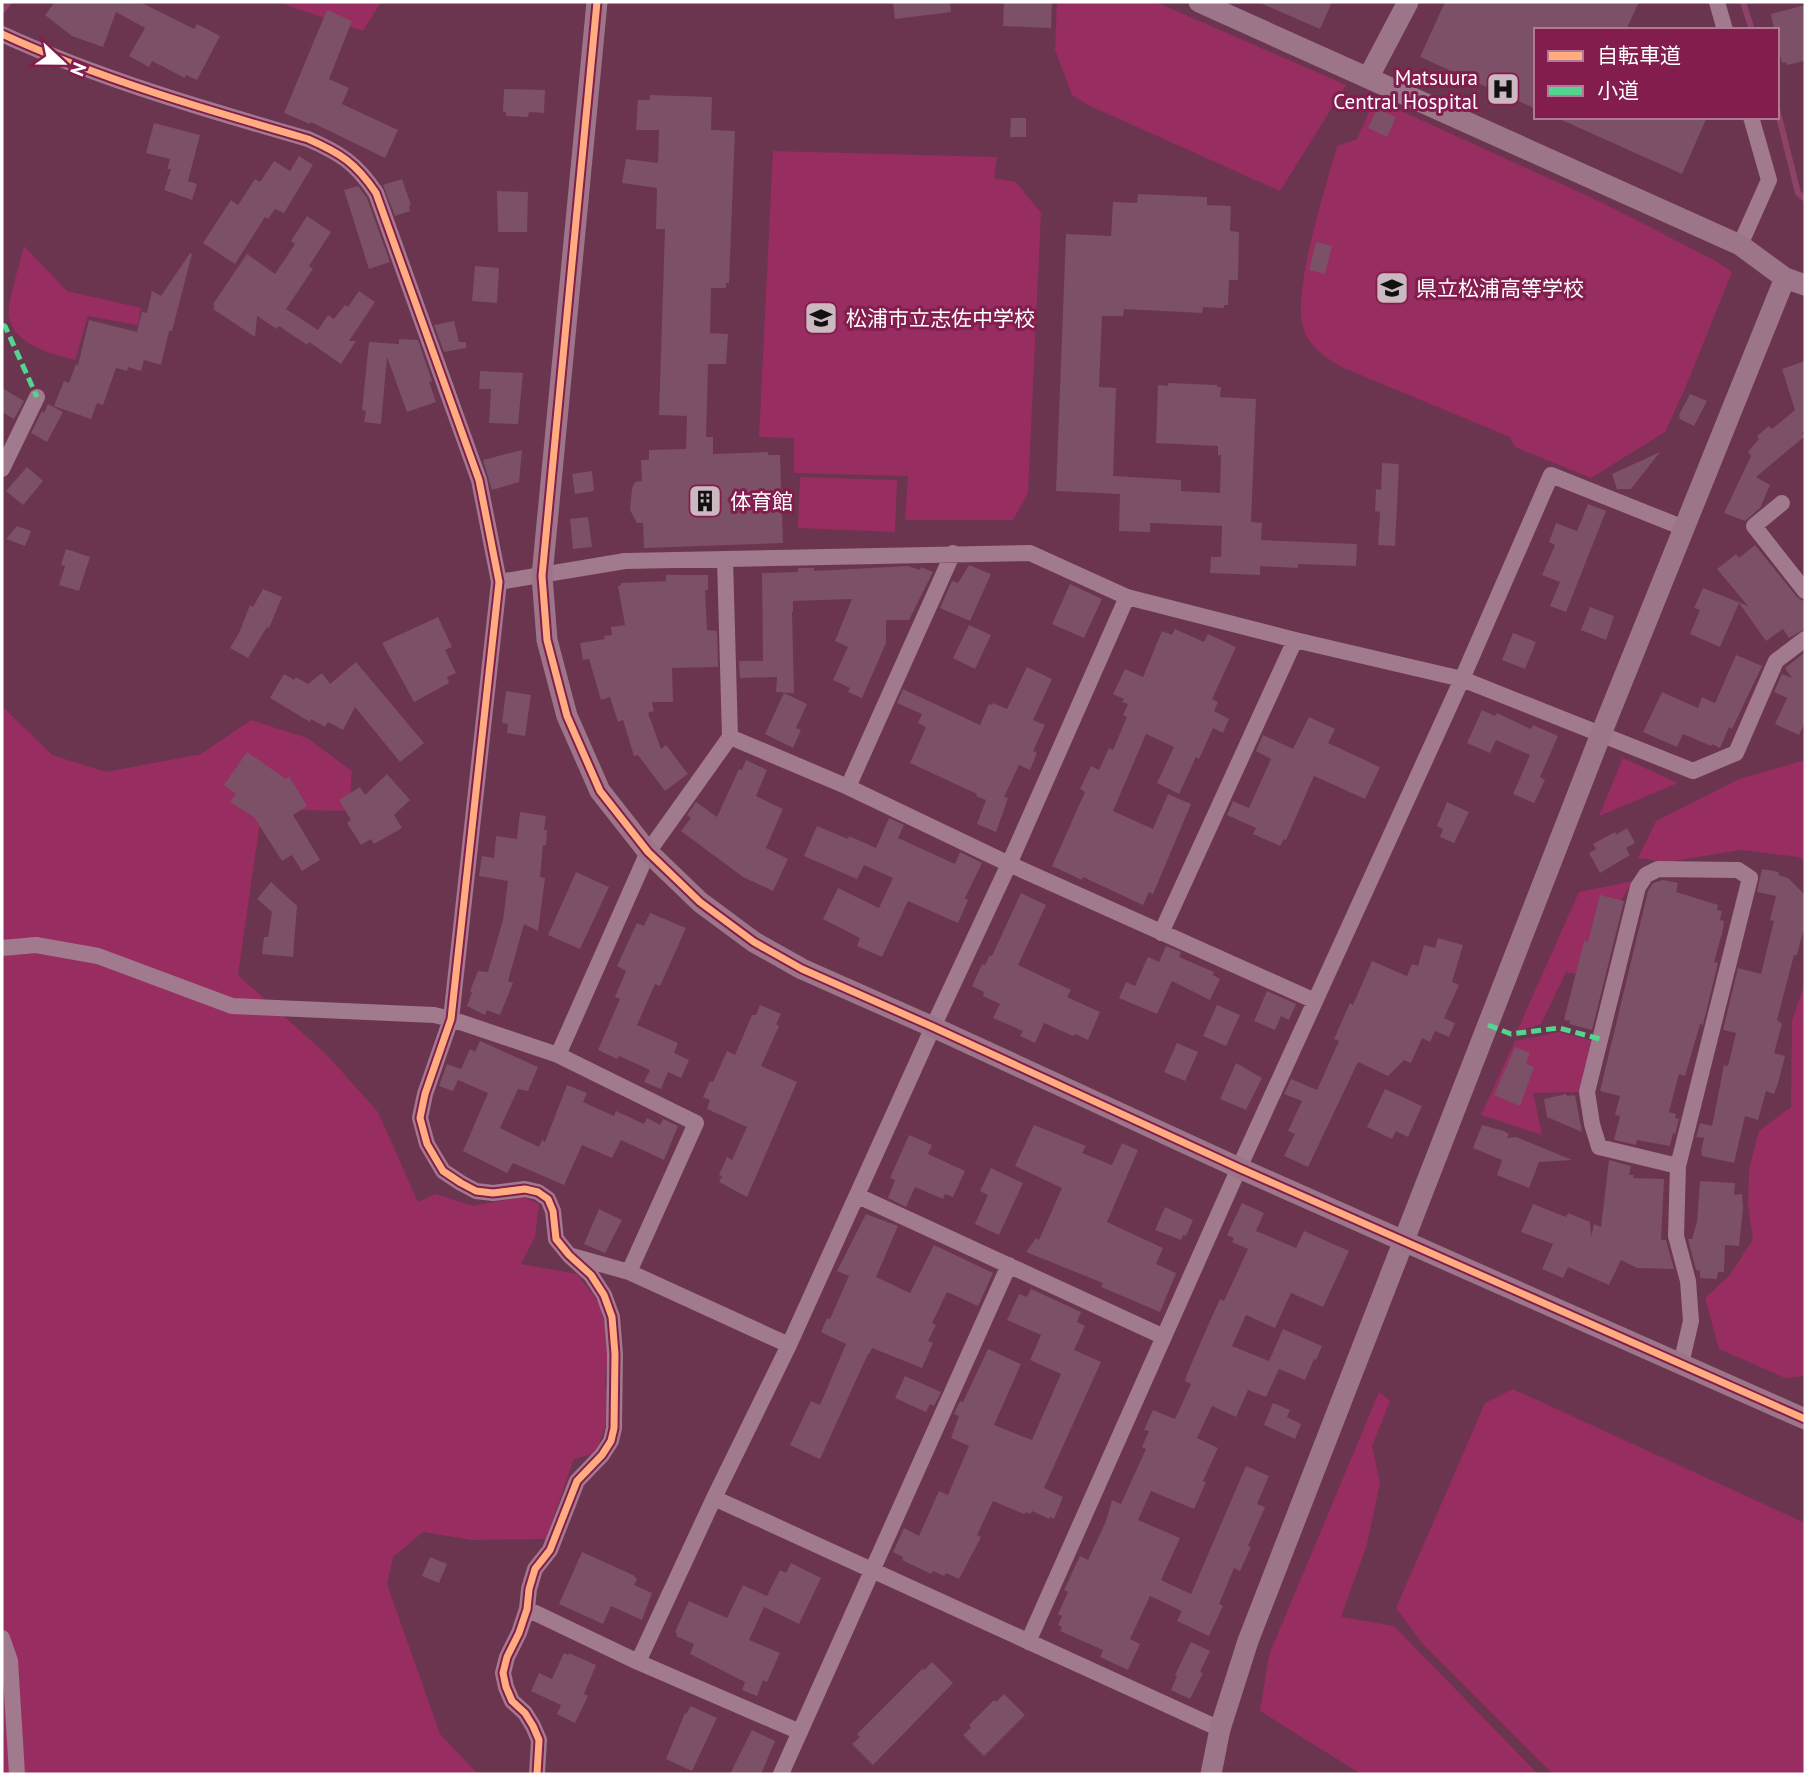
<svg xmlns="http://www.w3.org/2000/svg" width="1807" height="1776" font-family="'PT Sans','Noto Sans JP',sans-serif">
<rect width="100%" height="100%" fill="#6b344f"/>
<path fill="#982d62" d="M277,2h104l-18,29z
M1057,2h99l190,83 -66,106 -192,-86 -16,-10 -17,-45z
M1375,99l228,104 111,57 18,12 -48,119 -19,41 -74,46 -76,-31 -5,-10 -171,-71c-15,-10 -31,-20 -36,-39 -11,-37 23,-140 34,-181l20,-7z
M773,151l224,6 -3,21 22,4 25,31 -13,280 -15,27h-108l3,-44 -114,-3v-35l-35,-1z
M24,246l43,45 74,17 -3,17 -50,-9 -13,44c-23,-6 -61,-15 -66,-43 -3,-11 12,-57 15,-71z
M800,477l97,3 -2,52 -97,-4z
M2,706l50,49 54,17 95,-18 50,-34 56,18 45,33 -3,40 -51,-1 -37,5 -23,160 88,79 52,58 40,90 18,-8 37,12 50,-9 16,7 -4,33 -14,27 56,10 22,28 10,37 -4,44 3,36 -12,34 -22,6 -28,80 -74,1 -49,-8 -30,25 -6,27 53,150 38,40h-476z
M1623,758l55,25 -79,33z
M1805,760v102l-6,-5 -59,-7 -72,12 -30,-4 18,-37 83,-42z
M1633,881l-57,93 -10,-2 -25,52 -24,7 62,-139z
M1805,982v394l-20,2 -66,-29 -14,-51 25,-23 23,-36 -5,-33 1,-37 10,-38 32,-24 1,-86z
M1559,1032l34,9 -12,51 -48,1 9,42 -61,-20 34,-74z
M1513,1389l292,134v251h-252l-132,-132 -25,-34 89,-205z
M1379,1392l11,9 -18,45 8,37 -13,61 -26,73 53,9 144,148h-177l-101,-63 9,-56z"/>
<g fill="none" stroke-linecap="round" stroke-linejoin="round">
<path stroke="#8c4367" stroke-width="6" d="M1743,2l9,28
M2,11l7,-9
M1777,109l21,84 7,6"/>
</g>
<path fill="#7c5066" d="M55,2h85l54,27 3,-5 23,12 -23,44 -11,-5 -1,3 -33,-17 -3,6 -20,-11 16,-28 -29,-16 -13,35 -31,-11 -27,-21z
M893,2h57l1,10 -56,7z
M1004,2h48l-1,26 -48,-2z
M1258,2h74l-12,27z
M1445,2h194l-13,28h-90v79l-116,-52z
M1805,5v56l-18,4 -1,-3 -4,1 -5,-20v-13h-3l-3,-16z
M327,10l25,11 -23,58 20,9 -7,16 56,26 -13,28 -74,-36 -1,2 -26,-11z
M504,89l41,1 -1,23 -15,-1 -1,5 -22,-1v-4h-3z
M650,95l62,2 -1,33 24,1 -6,152h-3v5h-15l-1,45 18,1 -2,30h-18l-2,73h7v17l55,-2v3h12l3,88 -139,5 -1,-25h-6l-7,-13 2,-22 3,-6 7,-1 -1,-21h8v-10l37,-1 1,-33 -28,-1 6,-186h-9l1,-41 -35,-5 4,-24 32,4 1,-33h-23l2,-30h12z
M1377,109l19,8 -9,20 -19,-9z
M1555,117h152l-25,57z
M1011,118h15v19h-16z
M154,123l46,12 -12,46 9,3 -5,16 -28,-10 7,-21h-4l3,-10 -24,-6z
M299,156l14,9 -29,48 -9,-4 -7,10 -3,-2 -30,47 -32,-21 28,-43 7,5 17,-26 5,3 14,-21 16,10z
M402,179l9,26 -2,1 1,5 -15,5 -12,-31z
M358,186l9,12 23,64 -21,7 -25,-79z
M497,191l31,1 -1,40h-29z
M1138,194l69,3v8l24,1 -1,25 9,1 -1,48h-9l-1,25h-4v3l-21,-1 -1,6 -78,-4 -1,7h-21l-3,71 17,1 -3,88 68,4v11l39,2 1,-38h-3v-9l-62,-3 2,-58 10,1v-3l49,2v2h4l-1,10 36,2 -5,123 11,1 -1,17 96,4 -1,22 -58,-2v4l-38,-2v9l-50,-2 1,-16h10l1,-31 -72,-3v9l-31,-1 1,-37 -64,-3 10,-257 45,2 2,-34 24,1z
M307,216l24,16 -22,34 4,3 -27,40 32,21 10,-15 6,4 11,-14 3,2 11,-16 16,11 -26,39h7l-15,23 -32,-22 -2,3 -28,-19 -2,3 -20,-13 -2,21 -42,-28 2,-3 -2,-2 34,-50 28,20 20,-30 -4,-3z
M1316,242l16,4 -7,28 -16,-4z
M190,253l2,1 -20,77h-3l-8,34 -17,-5 -3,11 -13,-4 -1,4 -11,-3 -13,37 -6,-2 -6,16 -37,-13 10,-25 5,2 7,-19 2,1 11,-45 48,12 5,-20 5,1 5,-22 9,5z
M475,266l24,2 -2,35 -25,-2z
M454,321l5,21h7v6l-22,4 -10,-27z
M399,339l19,1 14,41 -3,1 7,20 -29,10 -20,-55 -6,67 -17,-2 2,-11 -4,-1 7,-68 30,2z
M1805,361v70l-3,2 3,3 -49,41 14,8 -10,23 -15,13 -21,-8 27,-57 -3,-4 11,-13 -2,-3 12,-10 3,3 23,-19 -13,-41z
M480,371l43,2 -5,51 -29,-1 2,-34h-12z
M2,388l22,13 -10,18 -12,-7z
M1690,394l17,7 -13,25 -14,-7 -1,-4z
M48,404l15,8 -16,30 -16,-9 11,-22 2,2z
M522,450l-3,32 -27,8 -9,-30z
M1660,452l-29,37h-14l-5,-15z
M1382,463l17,1 -4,82 -17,-1 2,-33 -5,-1 1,-22 5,1z
M27,467l16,14 -20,24 -17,-14z
M592,471l2,20 -19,3 -3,-20z
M1588,504l18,7 -40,101 -16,-6 10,-24 -18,-7 13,-30 -6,-3 7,-19 21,8z
M588,517l4,30 -19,2 -3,-30z
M17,526l14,5 -6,15 -19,-7z
M1755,545l42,52 8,5v27l-16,9 -6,-9 -17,12 -27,-38 -19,44 -30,-13 10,-24 -6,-2 9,-20 45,18 -31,-37 19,-15 3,4z
M66,549l24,8 -11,34 -20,-6 6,-19 -4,-1z
M969,565l22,9 -21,47 -30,-13 12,-27 6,2z
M908,566l12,4 1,-3 12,5 -24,48h-23v23l-24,55 -14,-6 2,-4 -17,-8 15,-33 -13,-6 17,-42 -59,2v11h-1l2,81 -18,-1 1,-15 -37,1 -1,-17h24l-1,-88 36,-1v-4h16v3z
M666,575h42v15h-3l2,40 10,1 1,36 -46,1 1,34h-21l2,9 -6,2 13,36 5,-4 22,29 -23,17 -27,-36 -4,1 -11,-36 -5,2 -8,-25 -9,3 -12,-41 -6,1 -3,-17 25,-4 -1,-3 8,-1 -1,-8 14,-2 -7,-39 3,-1v-2l45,-2z
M1070,584l32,15 -18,39 -32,-14z
M263,589l19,8 -13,31 -2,-1 -19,31 -18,-10 9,-15 11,-28 3,2z
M1590,607l24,9 -8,24 -25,-10z
M438,617l14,30 -7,3 11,23 -9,4 2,6 -35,19 -32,-59z
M969,625l22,10 -16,34 -22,-11z
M1175,629l29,13 4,-8 28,13 -24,52 6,3 -4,9 15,8 -6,14 -10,-5 -14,31 -3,-2 -17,37 -22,-11 17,-36 -28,-13 -33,77 40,18 15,-35 23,10 -38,90 -4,-2 -6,13 -60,-28 -1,3 -30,-14 33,-74 -5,-3 11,-23 8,4 10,-22 4,2 14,-33 -4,-2 5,-11 -6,-2 2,-3 -11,-5 12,-25 18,8 19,-46 10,4z
M1513,633l23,9 -11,27 -23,-9z
M1805,652v70l-6,13 -24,-11 12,-26 -13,-6 8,-18 10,4 -7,-10z
M1736,655l26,11 -30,63 -3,-2 -9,21 -8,-4 -1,2 -28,-12 -6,13 -34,-15 19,-40 36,16 4,-11 13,6z
M356,662l68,81 -24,19 -45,-55 -12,23 -15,-8 -3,5 -14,-8 -1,3 -40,-24 14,-24 10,6 2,-3 12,7 14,-11 8,11z
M1027,667l25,12 -19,41 12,5 -12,26 4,2 -7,17 -11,-5 -15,32 4,1 -12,34 -19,-8 9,-24 -10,-4 1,-2 -67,-31 16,-36 -8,-4 4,-9 -25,-11 6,-14 77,36 9,-21 3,1 1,-2 14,6z
M506,691l25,4 -6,41 -18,-3 1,-9 -6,-1z
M784,693l23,11 -11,24 5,2 -8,18 -28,-14z
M1482,710l13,6 2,-3 34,16 2,-4 25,11 -18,41 5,3 -11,23 -21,-9 17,-39 -34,-15 -6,13 -23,-10z
M1309,717l26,12 -7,14 52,24 -15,32 -51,-23 -28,64 -2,-1 -4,7 -27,-12 3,-6 -29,-13 6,-14 16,7 22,-49 -15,-8 7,-16 30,14z
M247,752l39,27 3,-3 18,30 -14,9 27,45 -18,11 -10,-16 -10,6 -28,-44 -24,-15 6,-8 -12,-9z
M746,760l21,10 -11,26 27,13 -17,39 22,11 -15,32 -30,-14 -62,-46 10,-13 -4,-3 9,-13 21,15 22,-48 3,1z
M387,774l23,26 -16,15 8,13 -28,16 -3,-5 -10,6 -14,-22 4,-3 -12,-20 21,-13 5,8z
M1447,802l22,10 -15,31 -14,-6 3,-8 -6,-3z
M520,812l26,4 -2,14h3l-1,15h-3l-3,32 5,1 -7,53 -14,-7 -16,57 5,2 -13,32 -13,-5 -2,5 -18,-9 5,-14 -2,-1 8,-20 10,1 15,-52 5,-39 -29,-5 3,-20 12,2 2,-22 21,3z
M889,818l15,7 -6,13 57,26 5,-12 22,11 -17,35 3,2 -10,23 -50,-22 -26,56 -25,-11 3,-8 -37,-19 15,-31 41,20 14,-30 -29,-13 -7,14 -53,-23 13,-30 31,13 1,-3 27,12z
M1627,828l8,15 -9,5 4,7 -30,18 -11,-20 7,-4 -3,-5 22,-12 1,3z
M1762,869l17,3 -1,3 10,3 17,17v37h-2l-6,23h-3l-17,65 5,4 -8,29 11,3 -7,27 -4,11 -8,-3 -8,29 -13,-4 -11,47 -32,-7 -1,-5 3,-13 -8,-1 4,-14 12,3 12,-61 4,1 8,-33 -13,-3 15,-62 23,6 13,-53 -4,-1 6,-24 -19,-4z
M576,872l33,15 -29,62 -32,-14z
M1663,880l15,3 -2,9 42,13 -1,5 5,1 -2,9 4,1 -1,9 -9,32 4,1 -15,62 -3,-1 -15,52 -6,-2 -10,38 7,2 -1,4 4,1 -4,15 -2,-1 -3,13 -33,-6 -1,5 -22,-5 6,-24 -5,-1 5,-19 -20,-5 48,-200 5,-8z
M271,882l26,24 -4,51 -31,-3 2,-17h4l4,-25 -15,-13z
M1021,893l25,12 -28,60 53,25 -4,7 33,15 -12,28 -13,-6 -2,2 -29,-13 -9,20 -15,-7 3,-5 -30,-13 7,-14 -17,-8 1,-4 -12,-6 10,-22 3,1 5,-10 2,1z
M1600,895l24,6 -32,129 -23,-6 1,-3 -6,-1 20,-79 4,1z
M650,913l36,15 -26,58 -5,-2 -18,41 41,18 -4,10 15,7 -8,18 -13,-6 -7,17 -17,-7 6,-12 -31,-14 -2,3 -19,-9 22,-51 -5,-2 11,-26 -9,-5 20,-43 7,3z
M1438,938l25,7 -11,37 7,3 -15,33 11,5 -6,14 -14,-6 -5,11 -8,-4 -11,25 -7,-3 -16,16 -30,-14 -50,105 -24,-11 11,-22 -7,-3 14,-30 -18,-7 7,-15 26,11 22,-49 -5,-2 16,-36 3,2 19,-44 35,15 5,-12 6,2 6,-21 11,3z
M1166,946l15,6 -2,5 35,15 -1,3 7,4 -10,21 -38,-19 -15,33 -38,-16 7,-16 9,4 13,-29 11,5z
M1267,991l29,13 -7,16 -8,-4 -6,14 -21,-9z
M760,1005l21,9 -5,10 3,2 -18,40 36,16 -50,115 -28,-15 3,-6 -3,-1 8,-18 5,3 15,-33 -40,-18 3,-9 -7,-3 7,-16 3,1 14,-31 8,4 17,-40h4z
M1217,1005l23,10 -14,31 -23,-10z
M480,1041l58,26 -10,24 -10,-2 -18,39 39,19 3,-7 3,2 22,-57 20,8 -4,9 31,14 2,-5 28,13 3,-6 13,7 3,-6 15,7 -14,34 -43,-20 -9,18 -30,-13 -18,40 -51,-22 -6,10 -44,-22 25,-58 -30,-13 -5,11 -14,-5 8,-22 14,5 9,-20 5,3z
M1177,1043l21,9 -13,29 -21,-9z
M1515,1047l15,6 -4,11 8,3 -14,39 -26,-11z
M1236,1063l26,15 -16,32 -26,-11z
M1385,1089l37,17 -14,31 -12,-6 -4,8 -25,-12z
M1566,1094l1,2 8,-1 7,37 -35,-15 -3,-18z
M1034,1125l52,21 -4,7 30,12 10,-22 16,7 -31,72 56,26 -7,16 20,9 -16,39 -59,-25 2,-4 -77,-31 10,-14 3,2 23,-52 -47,-22z
M1482,1125l22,6 5,3 -2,4 9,-1 56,23 -33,2 -10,26 -32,-13 5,-15 -29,-12z
M909,1135l23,10 -4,9 37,17 -12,26 -8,-3 -2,5 -28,-12 -9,20 -18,-9 7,-18 -5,-2z
M1609,1160l22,6 -2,9h5l-1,3 31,1 -3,61h5l8,29 -37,-1 -16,-8 -12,25 -41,-18 -5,11 -21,-9 11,-25 -32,-12 12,-28 33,13 2,-4 22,9 1,15 3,-13 7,3z
M991,1168l32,15 -24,52 -24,-11 13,-29 -8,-4z
M1700,1181l35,2 -1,12 8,-1 1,14 -4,38 -14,-1 -1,27h-6l-1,7 -17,-1v-7l-4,-1 -8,-31h4l5,-17z
M1242,1203l22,10 -8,18 40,17 8,-17 45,20 -26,56 -32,-14 -16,35 -29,-13 -14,31 37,15 14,-32 39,17 -6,14 -2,-1 -9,21 -26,-11 -13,28 -18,-7 -12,27 -24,-11 -15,32 21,10 -15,33 3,1 -12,27 -43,-18 -13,29 42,18 -19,42 30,14 55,-128 23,10 -12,28 8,3 -17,39 3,1 -11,24 -6,-3 -15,36 4,2 -14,30 -32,-15 5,-10 -32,-15 -20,43 10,5 -12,26 -28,-13 3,-7 -43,-19 2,-4 -4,-2 4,-9 -4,-2 10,-22 -4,-2 16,-34 8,4 18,-39 6,-21 9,4 25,-55 -4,-2 7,-16 -5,-1 9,-20 22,9 16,-35 -6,-3 2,-7 19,-44 14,-31 4,2 24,-52 -16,-7 2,-4 -7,-3z
M1165,1207l28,13 -7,16 -3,-1 -2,5 -26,-10z
M599,1209l23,11 -17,33 -21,-9z
M866,1214l32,12 -22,51 34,16 24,-48 59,28 -15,33 -31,-14 -15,31 4,2 -8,16 5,2 -11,25 -50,-20 -3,6h-1l-48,105 -30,-14 21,-44 9,4 26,-61 -25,-12 6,-14 3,1 19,-43 -12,-5z
M1031,1289l50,23 -4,10 8,4 -11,24 27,12 -57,126 19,9 -9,22 -4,-2 -1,2 -17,-8 -2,3 -4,-2 -2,2 -31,-13 -16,34 4,2 -22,42 -13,-6 -2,3 -11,-5 -2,3 -29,-14 1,-3 -10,-5 11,-24 15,8 20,-45 9,4 21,-49 -18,-8 8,-22 -5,-2 6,-13 3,1 25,-53 33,15 -27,61 38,15 29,-66 -31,-14 11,-25 -34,-15 12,-26 8,3z
M905,1376l36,16 -7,14 -4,-2 -4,8 -31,-14z
M1273,1403l17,7 -3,7 14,7 -6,15 -31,-14z
M582,1552l51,23 4,4 -3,6 18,8 -10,27 -31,-14 -8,18 -44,-20z
M430,1557l17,7 -8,19 -17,-7z
M791,1563l30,15 -22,46 -35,-17 -15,33 31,13 -13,29 -4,-2 -6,16 -15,-6 3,-8 -55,-28 4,-10 -18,-8 1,-3 -2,-1 14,-31 38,17 16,-33 24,11 13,-26 6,3z
M1191,1642l19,9 -10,21 3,1 -13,26 -19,-9 6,-14 -2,-1z
M564,1653l4,2 1,-2 27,12 -12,29 4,2 -13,27 -18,-9 4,-9 -30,-14 8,-18 13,6z
M932,1662l21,21 -80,82 -21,-21 8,-7 -3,-3 66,-66 1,2z
M1004,1694l21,21 -41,41 -21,-21 8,-7 -2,-3 25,-25 2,2z
M691,1706l26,12 -25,53 -26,-12 19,-46 1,1z
M752,1730l23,11 -14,33h-31z"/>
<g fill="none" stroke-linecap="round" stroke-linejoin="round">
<path stroke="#a17a8d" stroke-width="16" d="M1717,2l8,28
M2,34c98,45 202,75 306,105 32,14 48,24 68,54l103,287 20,102 -48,437 -26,75 -5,24 7,26 16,27 18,12 15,8 17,2 32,-4 13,3 10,7 5,12 3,28 13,16 22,20 13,20 8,22 3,37 -1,74 -3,13 -9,14 -25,26 -27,69 -15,19 -6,20 -2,20 -8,24 -12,24 -4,16 3,14 6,14 13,12 8,13 6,14 -2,34
M1740,245l29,-65 -18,-63
M2,469l35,-72
M1782,503l-28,23 51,65
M499,582l126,-21 405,-8 97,44 168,43 167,39 231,92 43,-18 40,-92 29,-22
M730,737l118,50 161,77 306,137
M848,787l105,-234
M1161,933l134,-293
M2,948l34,-3 62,11 134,50 202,9 17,4 107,36 138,68 -67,149
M558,1055l90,-203 82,-115 -5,-178
M1678,1166l-79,-19 -7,-23 -5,-32 51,-205 8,-12 12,-6 80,1 12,8 -72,288 -2,70 12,45 3,40 -10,43
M858,1196l306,141
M572,1256l57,16 160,73
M714,1498l506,231
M527,1609l111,53 162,70
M2,1638l8,23 7,113
M1028,1642l211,-474 223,-489 89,-204 133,53
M638,1662l76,-164 75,-153 144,-318 76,-163 118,-267
M781,1774l228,-509"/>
<path stroke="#9d7589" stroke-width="21" d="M597,2l-55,574 5,64 20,76 33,75 48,61 52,50 54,40 48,27 131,58 306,141 566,251
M1199,2l541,243 45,33 20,7
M1368,78l40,-76
M1211,1774l9,-45 28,-88 353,-907 184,-456"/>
<path stroke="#53d58f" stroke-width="5" stroke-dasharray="10 5" stroke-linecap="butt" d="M2,325l3,1 32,71
M1488,1025l23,9 48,-6 41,11"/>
<defs>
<path id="cycleway" d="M597,2l-55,574 5,64 20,76 33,75 48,61 52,50 54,40 48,27 131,58 306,141 566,251
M2,34c98,45 202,75 306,105 32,14 48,24 68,54l103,287 20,102 -48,437 -26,75 -5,24 7,26 16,27 18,12 15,8 17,2 32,-4 13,3 10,7 5,12 3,28 13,16 22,20 13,20 8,22 3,37 -1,74 -3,13 -9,14 -25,26 -27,69 -15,19 -6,20 -2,20 -8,24 -12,24 -4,16 3,14 6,14 13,12 8,13 6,14 -2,34"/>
</defs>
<use href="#cycleway" stroke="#821d4e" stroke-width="11"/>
<use href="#cycleway" stroke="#ffac80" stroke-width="7"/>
</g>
<defs>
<symbol id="hospital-square" viewBox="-11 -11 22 22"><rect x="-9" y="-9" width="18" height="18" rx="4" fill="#cbb8c1" stroke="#821d4e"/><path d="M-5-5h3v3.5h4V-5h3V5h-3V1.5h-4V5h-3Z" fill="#111"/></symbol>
<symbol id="school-square" viewBox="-11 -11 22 22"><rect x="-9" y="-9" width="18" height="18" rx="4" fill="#cbb8c1" stroke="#821d4e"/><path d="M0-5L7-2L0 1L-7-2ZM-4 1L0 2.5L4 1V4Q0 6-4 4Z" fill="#111"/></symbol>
<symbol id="building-square" viewBox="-11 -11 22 22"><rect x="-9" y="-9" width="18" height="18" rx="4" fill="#cbb8c1" stroke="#821d4e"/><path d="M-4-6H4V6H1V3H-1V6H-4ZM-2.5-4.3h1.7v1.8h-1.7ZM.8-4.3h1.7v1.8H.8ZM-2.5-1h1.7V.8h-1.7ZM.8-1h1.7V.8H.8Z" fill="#111"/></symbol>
</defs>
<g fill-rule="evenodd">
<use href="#hospital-square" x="1484" y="70" width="38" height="38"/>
<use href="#school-square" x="1373" y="269" width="38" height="38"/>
<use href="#school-square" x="802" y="299" width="38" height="38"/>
<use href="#building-square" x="686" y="482" width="38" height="38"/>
</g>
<g text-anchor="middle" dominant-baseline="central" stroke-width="6" stroke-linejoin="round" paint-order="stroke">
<g font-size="21" fill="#fff" stroke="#821d4e" text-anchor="start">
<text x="1478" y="77" text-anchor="end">Matsuura<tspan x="1478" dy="24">Central Hospital</tspan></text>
<text x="1416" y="288">県立松浦高等学校</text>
<text x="846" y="318">松浦市立志佐中学校</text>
<text x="730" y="501">体育館</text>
</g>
</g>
<rect width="1807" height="1776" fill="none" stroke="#ffffff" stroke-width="7"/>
<rect x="1534" y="28" width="245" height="91" fill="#821d4e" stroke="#b47795" stroke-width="2"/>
<rect x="1548" y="51" width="35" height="10" fill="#ffac80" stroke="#b47795" stroke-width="2"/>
<text x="1597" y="63" font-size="21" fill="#ffffff">自転車道</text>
<rect x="1548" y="86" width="35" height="10" fill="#53d58f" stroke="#b47795" stroke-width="2"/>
<text x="1597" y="98" font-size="21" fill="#ffffff">小道</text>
<g transform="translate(63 63) rotate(112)" stroke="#821d4e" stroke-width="5" paint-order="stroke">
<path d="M0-5L12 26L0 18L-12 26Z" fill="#ffffff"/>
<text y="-10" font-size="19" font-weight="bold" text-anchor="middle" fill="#ffffff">N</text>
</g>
</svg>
